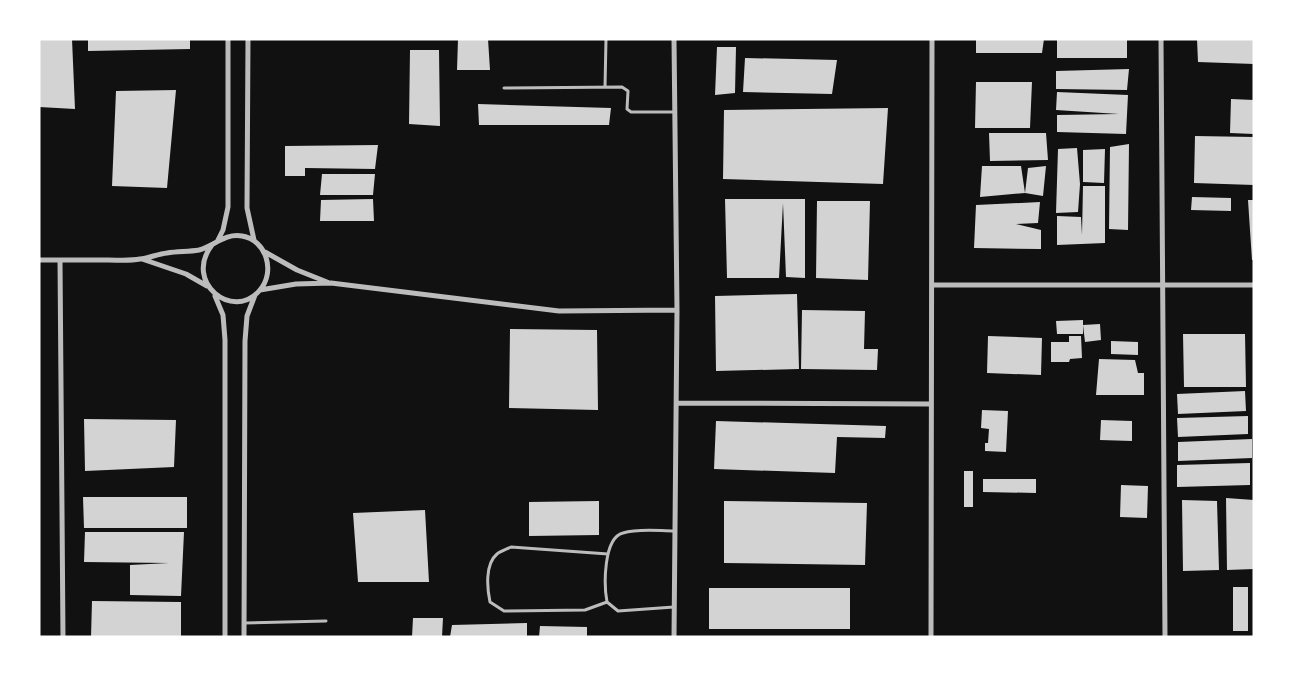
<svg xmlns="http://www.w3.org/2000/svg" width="1293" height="676" font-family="'Noto Serif',serif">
<rect width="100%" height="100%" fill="#111"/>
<path fill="#d3d3d3" d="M39,39h33l3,70 -36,-2z
M88,39h102v10l-102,2z
M458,39h30l2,31h-33z
M976,39h68l-2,14h-66z
M1057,39h70v19h-70z
M1197,39h57v25l-56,-2z
M717,47h19l-1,46 -20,2z
M410,50h29l1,76 -31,-2z
M745,58l92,2 -5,34 -89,-2z
M1129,69l-2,21 -71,-1v-18z
M976,82h56l-2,46h-55z
M176,90l-9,98 -55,-2 4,-95z
M1057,92l71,3 -2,39 -69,-2v-17l62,-1 -63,-4z
M1231,99l23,1v34l-24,-1z
M478,104l133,4 -2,17h-130z
M888,108l-5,76 -160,-5 1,-69z
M989,133h57l2,27 -58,1z
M1195,136l59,1v48l-60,-2z
M1129,144l-1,86 -19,-1 1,-82z
M378,145l-3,24 -70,-1v8h-20v-30z
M1077,148l3,36 -2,28 -22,1 2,-64z
M1105,149l-1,34 -21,-1v-32z
M982,166h39l4,27 -45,4z
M1046,166l-3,30 -18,-3 3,-25z
M322,174h53l-2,21h-53z
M1083,186h22v57l-48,2v-29l24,1 1,18z
M1192,197l39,1v13l-40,-1z
M373,199l1,22h-54l1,-21z
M725,199h80v79l-19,-1 -3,-74 -4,75h-52z
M1248,200h6v60h-2z
M817,201h53l-2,79 -52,-2z
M1040,202l-2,21 -22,1 25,6v19l-67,-1 2,-43z
M797,294l2,75 -83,2 -1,-75z
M802,310l63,1 -1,38h14l-1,21 -76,-1z
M1083,320v5l17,-1 1,16 -16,2 -2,-17v9h-26l-1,-13z
M510,329l87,1 1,80 -89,-2z
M1183,334h62l1,53h-62z
M988,336l54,2 -1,37 -54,-2z
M1069,336h12l1,22 -12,1 -1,3h-18v-20h18z
M1111,341l27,1v13l-27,-1z
M1099,359l36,1 3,13h6v22h-48z
M1245,391l1,20 -68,3 -1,-20z
M982,410l26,1 -2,41 -21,-1v-8h3l1,-14 -8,-1z
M1248,416v18l-70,3 -1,-19z
M84,419l92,1 -2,47 -89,4z
M1101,420l31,1v20l-32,-1z
M716,421l170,5 -1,12 -48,-1 -2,36 -121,-4z
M1252,439v19l-74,3v-19z
M1250,463v22l-73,2v-22z
M964,471h9v36h-9z
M983,479h53v14l-53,-1z
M1121,485l27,1 -1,32 -27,-1z
M83,497h104v31h-103z
M1226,498l28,2v69l-27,1z
M1182,500l35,1 2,69 -36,1z
M599,501v34l-70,1v-34z
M724,501l143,2 -2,62 -141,-2z
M425,510l4,72h-71l-5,-69z
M85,532h99l-3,64 -51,-1v-30l39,-2 -85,-1z
M1233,587h15v44h-15z
M709,588h141v41h-141z
M92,601l89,1v35h-90z
M413,618h30l-1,19h-30z
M527,623v14h-77l2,-12z
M540,626l47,1v10h-48z"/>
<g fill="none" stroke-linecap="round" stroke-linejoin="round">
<path stroke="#bcbcbc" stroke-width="3" d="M605,87l1,-48
M504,88l118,-1 6,4 -1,18 4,3h42
M607,602l-22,8 -81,1 -14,-9c-3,-14 -5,-38 7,-48 4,-3 10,-5 14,-7l97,7
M674,607l-56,4 -11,-9c-3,-16 -4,-64 16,-69 16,-5 36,-2 52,-2
M244,623l82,-2"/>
<path stroke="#bcbcbc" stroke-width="5" d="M248,39l-1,169 7,32
M674,39l3,271 -3,327
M1161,39l4,598
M218,240l5,-10 5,-23v-168
M265,252l32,18 30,12
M142,259l44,15 21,12
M39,260c23,0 46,0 69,0 11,0 22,1 32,-1 9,-1 18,-5 27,-6 11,-2 21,-1 32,-3 15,-4 26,-17 43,-14 24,4 34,35 18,54 -27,32 -77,-8 -48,-45
M60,260l3,377
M932,285h322
M260,290l36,-6 35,-1 228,28 118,-1
M215,296l8,19 2,25v297
M677,403l254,1
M244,637l1,-296 2,-25 8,-21
M931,637l1,-598"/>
</g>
<rect width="1293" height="676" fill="none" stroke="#ffffff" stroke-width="81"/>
</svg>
